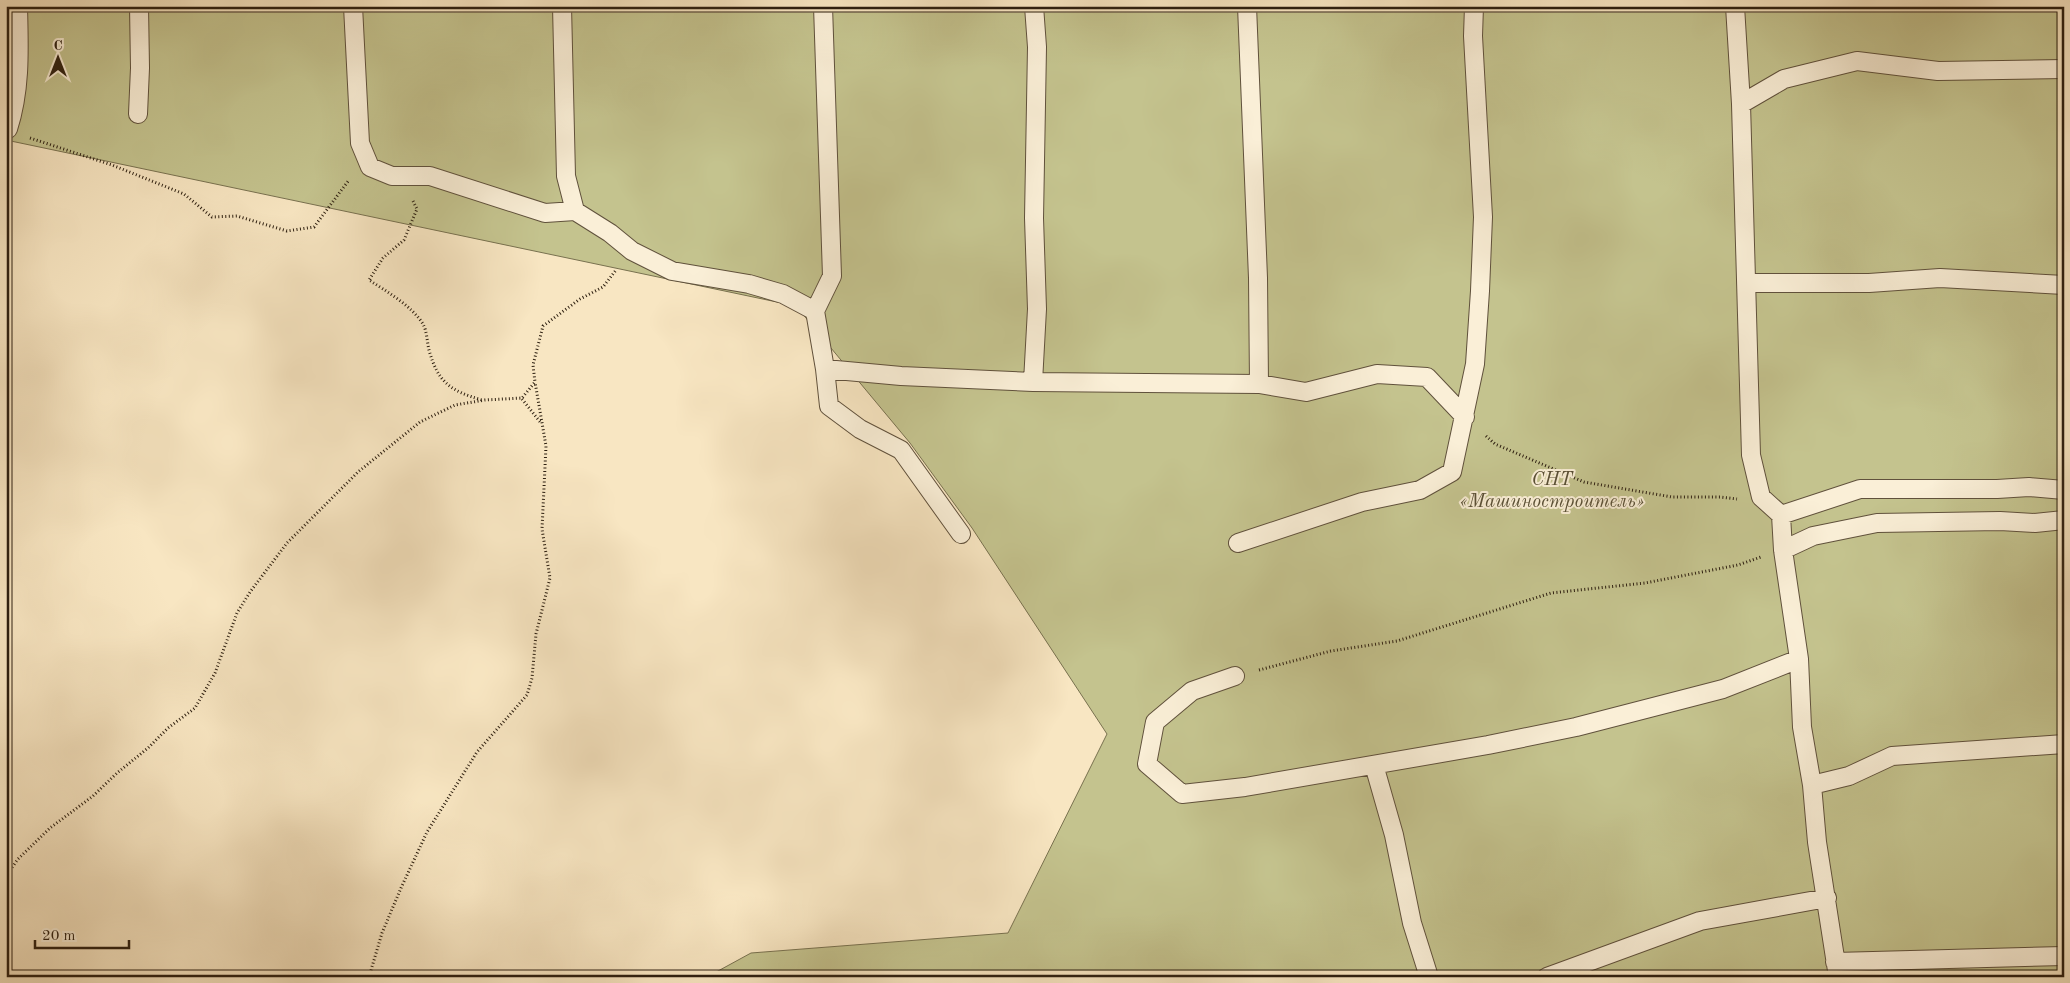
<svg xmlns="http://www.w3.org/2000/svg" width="2070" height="983" font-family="'Old Standard TT',serif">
<rect width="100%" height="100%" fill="#f8e6c2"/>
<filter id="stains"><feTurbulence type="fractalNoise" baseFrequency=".004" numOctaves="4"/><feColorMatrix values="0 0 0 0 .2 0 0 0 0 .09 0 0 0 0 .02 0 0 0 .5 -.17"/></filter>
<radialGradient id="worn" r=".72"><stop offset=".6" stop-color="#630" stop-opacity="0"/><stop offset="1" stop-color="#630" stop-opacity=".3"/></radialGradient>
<path fill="#c4c38e" stroke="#78714f" d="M6,6h2058v971h-1357l44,-24 257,-20 99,-199 -135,-206 -62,-85 -114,-137 -790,-166z"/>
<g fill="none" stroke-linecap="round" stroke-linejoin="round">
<defs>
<path id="lane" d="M353,6l7,137 10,24 22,9h38l115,37 30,-2
M562,6l4,170 9,35 35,22 22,18 40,20 77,13 34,10 32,17
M823,6l9,270 -17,35 10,58 76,7 132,6
M1034,6l3,41 -3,171 3,91 -4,73 226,2
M1247,6l11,272 1,106 47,8 71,-18 50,3 38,40
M1735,6l6,98 10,351 10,42 20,18 2,35 16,109 3,68 10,58 5,57 21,135
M1741,104l43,-25 73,-18 81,10 126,-2
M138,114l2,-46 -1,-62
M8,129c13,-40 11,-81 10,-123
M1746,283h123l71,-5 124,7
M825,369l4,37 31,23 41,21 60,84
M1781,515l79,-26h137l32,-2 35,3
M1238,543l124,-41 58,-12 32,-18 23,-108 5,-73 3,-74 -10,-181 1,-30
M1783,550l30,-14 64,-13 123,-2 35,2 29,-3
M1235,676l-43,15 -37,31 -8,42 35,30 63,-7 243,-42 88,-18 147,-38 76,-30
M1374,765l20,70 18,88 17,54
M1812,785l37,-9 43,-20 172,-12
M1835,962l229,-6
M1547,977l153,-56 127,-23"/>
</defs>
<use href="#lane" stroke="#60513c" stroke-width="20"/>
<path stroke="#2d1f10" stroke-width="3" stroke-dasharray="1 2.5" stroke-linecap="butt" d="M30,138l82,27 72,29 28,23 25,-1 50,15 27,-4 35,-47
M413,201l4,8 -13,31 -21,18 -14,22c17,11 43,26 54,44 4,7 4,18 6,26 9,33 22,41 53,50
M522,399l19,24
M1486,436l9,8 89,38 88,15h48l17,2
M1259,670l72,-19 66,-10 154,-48 94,-10 93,-18 23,-8
M6,876l12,-17 32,-31 43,-32 24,-23 31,-25 20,-20 27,-20 20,-35 22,-60 13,-21 37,-49 71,-71 62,-50 35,-17 30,-5 37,-2 13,-16 -2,-17 10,-39 37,-27 23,-12 13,-17
M369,977l13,-44 19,-45 26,-56 50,-80 50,-57 5,-17 4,-44 14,-56 -8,-49 4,-83 -11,-64"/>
<use href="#lane" stroke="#faefd7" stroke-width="18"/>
</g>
<g text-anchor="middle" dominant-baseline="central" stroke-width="4" stroke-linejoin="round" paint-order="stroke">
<g font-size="19" font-style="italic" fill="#5a5036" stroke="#faefd7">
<text x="1552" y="480">СНТ<tspan x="1552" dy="22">«Машиностроитель»</tspan></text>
</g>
</g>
<rect width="2070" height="983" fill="none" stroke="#f8e6c2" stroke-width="25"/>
<rect x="8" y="8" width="2055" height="968" fill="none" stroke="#2d1f10" stroke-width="2.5"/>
<rect x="12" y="12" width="2045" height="958" fill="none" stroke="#2d1f10"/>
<g transform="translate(58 58)" stroke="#faefd7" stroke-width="4" paint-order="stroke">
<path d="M0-4L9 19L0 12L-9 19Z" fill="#2d1f10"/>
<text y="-8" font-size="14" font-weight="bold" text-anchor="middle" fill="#2d1f10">С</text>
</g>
<path d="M35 940v8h94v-8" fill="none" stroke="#2d1f10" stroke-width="2.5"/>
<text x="42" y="940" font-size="15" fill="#2d1f10" stroke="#faefd7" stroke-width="4" paint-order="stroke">20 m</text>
<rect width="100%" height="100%" filter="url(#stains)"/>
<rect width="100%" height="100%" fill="url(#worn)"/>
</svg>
